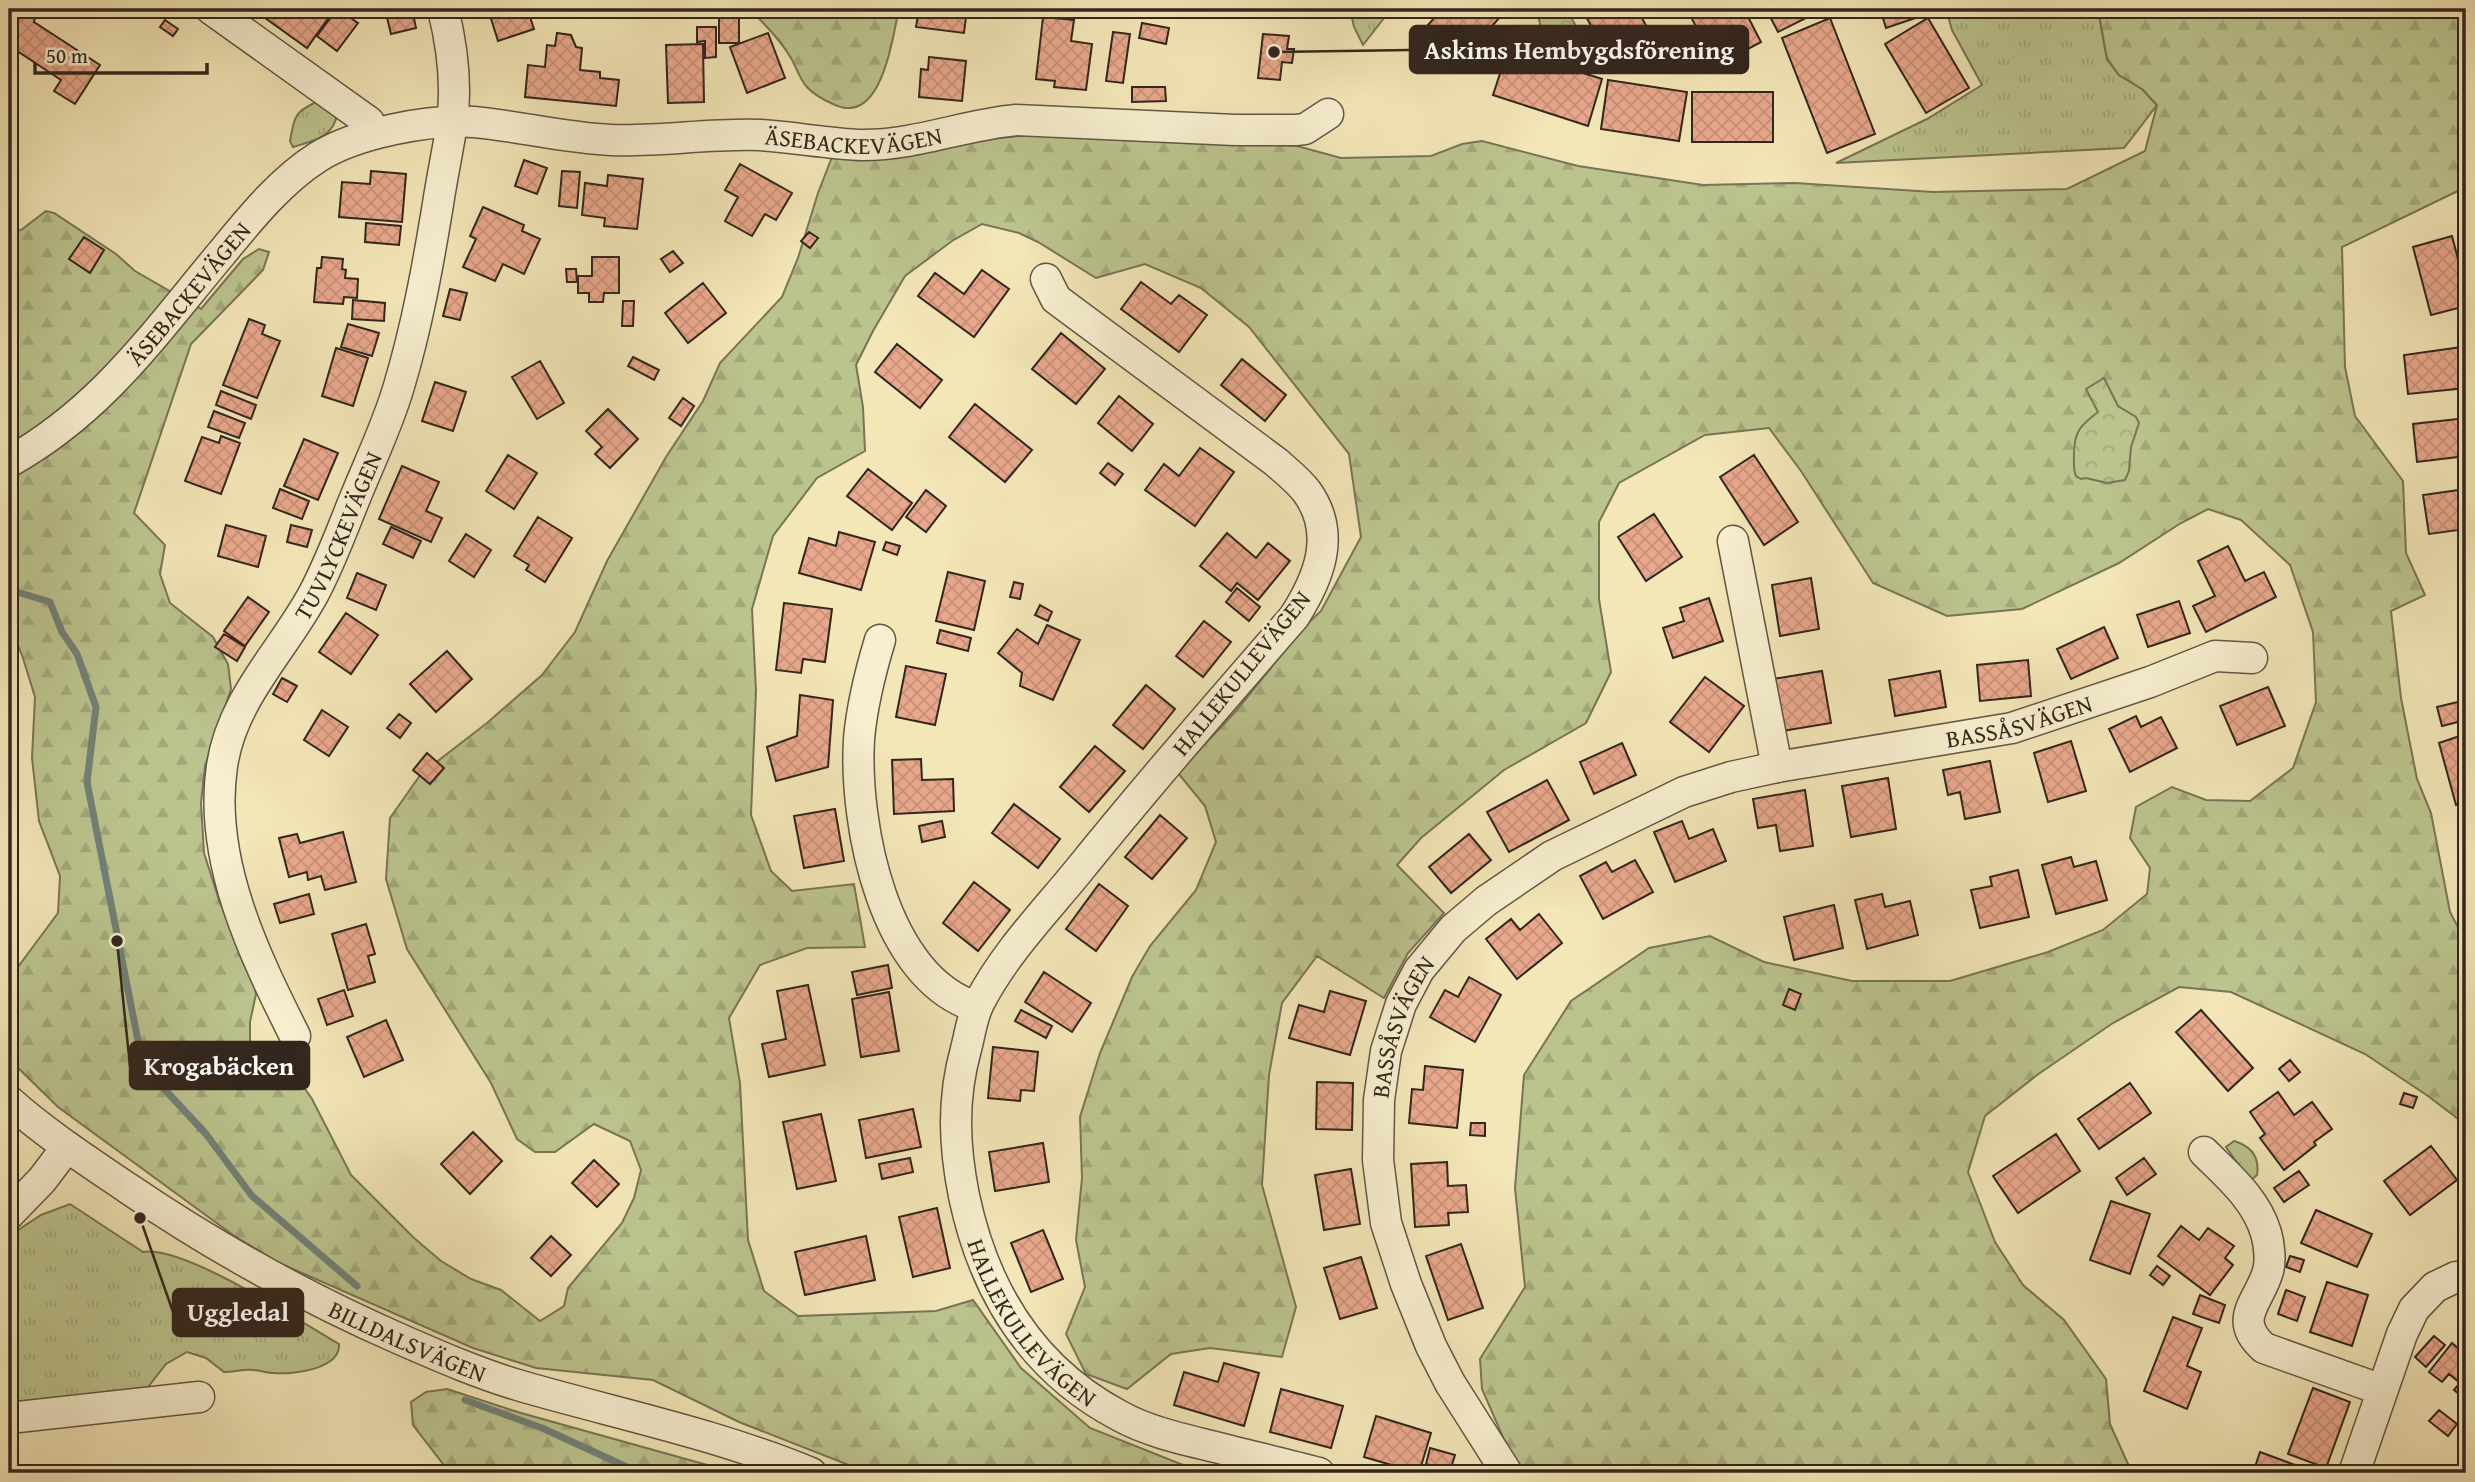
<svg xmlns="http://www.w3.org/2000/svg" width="2475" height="1482" font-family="'Gentium Book Plus',serif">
<defs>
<pattern id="grass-tufts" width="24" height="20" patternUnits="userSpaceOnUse" patternTransform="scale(1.75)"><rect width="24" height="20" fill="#bcc48e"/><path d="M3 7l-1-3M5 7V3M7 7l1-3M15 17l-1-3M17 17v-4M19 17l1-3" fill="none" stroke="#a2a87a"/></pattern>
<pattern id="forest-firs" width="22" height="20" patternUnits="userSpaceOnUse" patternTransform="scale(1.75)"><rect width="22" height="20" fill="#bcc48e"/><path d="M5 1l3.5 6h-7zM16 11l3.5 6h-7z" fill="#a2a87a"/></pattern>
<pattern id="park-crowns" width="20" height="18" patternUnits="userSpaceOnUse" patternTransform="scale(1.75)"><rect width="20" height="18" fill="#bcc48e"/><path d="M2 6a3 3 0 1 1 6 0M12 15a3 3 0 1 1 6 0" fill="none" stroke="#a2a87a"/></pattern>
<pattern id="building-cross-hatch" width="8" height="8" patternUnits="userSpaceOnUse" patternTransform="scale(1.75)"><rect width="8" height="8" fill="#e9a88c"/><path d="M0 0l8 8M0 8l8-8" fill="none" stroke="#c89078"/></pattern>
</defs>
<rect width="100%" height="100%" fill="#f3e6b7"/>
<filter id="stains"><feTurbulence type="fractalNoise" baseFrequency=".00286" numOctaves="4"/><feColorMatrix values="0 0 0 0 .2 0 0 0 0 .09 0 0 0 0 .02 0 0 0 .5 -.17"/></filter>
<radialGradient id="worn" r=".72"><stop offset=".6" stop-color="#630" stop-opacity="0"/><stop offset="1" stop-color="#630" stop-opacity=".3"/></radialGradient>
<path fill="url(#grass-tufts)" stroke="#777556" stroke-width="2" d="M1350,9h41l-28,36 -9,-18z
M1946,9h152l9,50 12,16 23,14 15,16 -33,43 -288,15 91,-44 55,-34 -30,-55z
M321,100l16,13c-2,24 -24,28 -44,34l-3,-6c5,-27 5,-30 31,-41z
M2234,1141c17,5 26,15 23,34l-7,6 -24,-34z
M70,1204l73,48c41,-7 156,69 196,92 2,25 -46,31 -65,29 -7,0 -15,-3 -22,-3 -9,-1 -19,2 -28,2l-18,-14 -19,-6 -21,12 -25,32 -132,8v-168l32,-21z"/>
<path fill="url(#forest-firs)" stroke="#777556" stroke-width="2" d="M749,9h150c-7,29 -17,119 -66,95 -9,-4 -20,-10 -27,-18 -6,-7 -10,-19 -15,-28 -11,-19 -26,-34 -42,-49z
M2098,9h368v178l-124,60 3,120 10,49 48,65 3,72 19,42 -34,16 10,87 16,81 14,34 19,99 16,30v183l-38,-29 -63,-42 -134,-62 -52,-5 -66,36 -76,52 -52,41 -17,56 27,70 28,43 41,35 42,59 4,45 18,40 -1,9h-616l5,-6 -34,-78 -2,-30 45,-72 -10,-99 9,-113 47,-74 78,-53 61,-12 54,26 88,19h98l98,-29 55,-22 44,-36 3,-26 -20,-30 6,-31 36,-20 34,13 44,1 43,-33 23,-66 -3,-70 -23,-67 -49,-45 -33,-11 -27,14 -62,40 -97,46 -75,7 -74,-33 -72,-112 -32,-43 -64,7 -86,48 -20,39v77l12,73 -25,51 -82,47 -83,68 -24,27 47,48 -36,40 -24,45 -67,-42 -35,47 -13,72 -7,110 34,122 -14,50 -72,-9 -39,6 -44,35 -41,-15 -20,-40 19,-47 -9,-47 6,-62 -2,-61 20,-64 32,-76 18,-31 46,-56 20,-48 -11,-36 -27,-33 57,-61 70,-86 16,-15 40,-74 -12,-83 -100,-127 -48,-39 -56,-24 -49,14 -58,-36 -19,-9 -37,-9 -30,17 -47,35 -32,55 -17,34 7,42 2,44 -48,27 -44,58 -21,73 4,82 -5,124 20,56 21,20 62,-7 11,63 -58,1 -47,17 -31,53 11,65 8,157 16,51 34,25 138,-5 37,-11 48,68 69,60 93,37 38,8h-352l-130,-51 -86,-42 -117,-12 -63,-20 -196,-86 -44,-27 -175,-128 -48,-47 -1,-73 6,-16 43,-58 2,-37 -21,-55 -7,-63 3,-61 -13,-42 -13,-30v-393l12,-2 25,-19 8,2 62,41 19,17 66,38 42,-50 16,-10 10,3 -6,18 -72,74 -57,169 31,32 -5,29 10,29 43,34 15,27 3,25 -26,77 -4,37 3,50 16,50 32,70 4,21 -6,28v20l24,22 20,9 18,26 39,76 63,63 27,23 30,18 30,11 39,31 24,-15 4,-18 54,-65 12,-25 7,-28 -11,-29 -36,-17 -39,28h-20l-18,-13 -26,-56 -84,-134 -21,-70 4,-61 31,-44 66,-51 55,-48 33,-43 32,-71 59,-104 37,-56 17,-38 62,-66 16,-39 20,-65 14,-36 54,-1 113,-18 52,-5 246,13 44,12 90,-2 31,-12 20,-3 96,25 125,19 92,-2 138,9 134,-3 78,-38 12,-46 -15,-16 -23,-14 -12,-16z
M447,1389l74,24 215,60h-286l-37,-48 -2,-23 15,-10z"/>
<path fill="url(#park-crowns)" stroke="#777556" stroke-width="2" d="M1541,9h25l14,24 -21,14 -17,-15 -5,-21z
M2104,378l14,28 18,11 3,6 -8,24 -2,24 -4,9 -18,3 -21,-5 -5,1 -5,-3c-3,-7 -2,-14 -2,-22 0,-23 7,-29 24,-42l-12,-23z"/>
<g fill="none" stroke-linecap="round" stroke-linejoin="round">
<path stroke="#728178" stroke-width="7" d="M9,587l5,4 36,11 12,30 15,22 19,53 -9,75 56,284 63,68 46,62 105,90
M465,1400l77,28 98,45"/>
</g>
<path fill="url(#building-cross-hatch)" stroke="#32261d" stroke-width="2" d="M9,9h28l-3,13 66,43 -25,39 -21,-13 7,-11 -44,-29 -8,13z
M318,9l11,8 -22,31 -53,-38z
M337,9l21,14 -21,28 -20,-15z
M385,9h27l4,19 -25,6z
M488,9h48l2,5 -8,3 4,12 -36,12z
M919,9h48l-3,24 -48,-6z
M1442,9h65l-56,64 -37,-32z
M1582,9h55l11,20 -43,23z
M1687,9h57l17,33 -45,24z
M1766,9h58l-46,23z
M1880,9h52l1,3 -47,16z
M1043,17l31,3 -3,21 21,3 -6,46 -32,-3 1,-6 -19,-2z
M719,18h20v25h-20z
M1830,18l45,116 -48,19 -45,-115z
M1928,18l41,70 -43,25 -41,-69z
M165,20l13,9 -5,7 -13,-9z
M1142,23l27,5 -3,16 -27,-6z
M697,27h19v30l-11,1v-17l-8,1z
M1113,32l17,2 -7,49 -17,-2z
M557,33l14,2 5,12 6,1 -2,22 20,2v6l19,2 -3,26 -91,-9 3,-32 17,2 2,-22 8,1z
M768,33l17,45 -38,15 -17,-46z
M1263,34l26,2 -2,13h7l-2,14 -10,-1 -2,18 -22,-2z
M703,44l1,58 -36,1 -2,-58z
M1508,49l94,30 -14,47 -95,-31z
M929,57l37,4 -4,40 -43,-4 2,-28 7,1z
M1608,80l79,12 -8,49 -78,-12z
M1132,87h33l1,14 -34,1z
M1692,92h81v50h-81z
M524,160l23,8 -10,26 -22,-8z
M740,164l52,29 -16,27 -11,-6 -13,22 -27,-15 13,-24 -13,-7z
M371,171l35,3 -4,48 -63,-5 3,-35 28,2z
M562,171l18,1 -3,36 -18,-2z
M608,175l35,4 -6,50 -33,-3 1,-8 -23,-3 3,-32 22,3z
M483,207l41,18 -2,6 18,8 -16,35 -21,-10 -8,17 -32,-14 13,-28 -6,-3z
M366,223l35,3 -2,19 -34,-3z
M809,232l9,6 -8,10 -9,-7z
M2452,236l14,54v16l-35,9 -18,-68z
M84,237l20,13 -14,23 -21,-14z
M673,251l10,12 -13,9 -9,-13z
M322,257l21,2 -1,10 4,1 -1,8 13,1 -1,19 -13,-1 -1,7 -29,-2 3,-34h4z
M592,257h27v36h-15l-1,9h-14v-9h-11v-17h14z
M566,269h10l1,13h-10z
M982,270l27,19 -35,48 -56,-41 17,-23 29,21z
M1141,282l30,22 8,-9 28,20 -28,37 -58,-43z
M703,283l23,30 -38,30 -23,-30z
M450,289l17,4 -7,27 -17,-4z
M353,300l32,3 -1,18 -32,-2z
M623,301h11l-1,25h-11z
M249,319l16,6 -3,9 18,7 -23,57 -34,-13z
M348,324l31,9 -7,23 -31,-9z
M1061,333l44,36 -29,35 -44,-35z
M897,344l45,36 -22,28 -45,-36z
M2462,347l4,41 -58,6 -4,-39z
M336,348l32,10 -15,48 -31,-10z
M633,357l26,13 -5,10 -26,-14z
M1242,359l44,36 -21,26 -44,-36z
M540,361l24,42 -27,16 -25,-42z
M435,382l31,10 -13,39 -31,-10z
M221,391l35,14 -5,14 -35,-14z
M1119,396l34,28 -21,27 -34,-28z
M683,398l11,8 -13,20 -12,-8z
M975,404l57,46 -27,32 -56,-45z
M608,409l30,30 -28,29 -15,-14 7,-7 -16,-16z
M214,411l31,12 -6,15 -31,-11z
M2466,418v38l-49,6 -4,-38z
M221,436l19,7 -19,51 -36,-13 17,-44 17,6z
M304,439l34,14 -20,47 -34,-14z
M1200,448l34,24 -39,54 -50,-36 19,-26 15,12z
M508,455l29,18 -23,36 -28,-18z
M1754,455l44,67 -34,23 -44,-68z
M1108,463l15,11 -8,11 -15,-12z
M402,466l37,16 -13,29 16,7 -11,24 -52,-23z
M868,469l44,34 -20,27 -45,-34z
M280,489l29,12 -7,18 -29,-11z
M2466,489v40l-37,5 -6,-39z
M926,490l20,16 -20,26 -20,-15z
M1654,514l28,43 -36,24 -28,-44z
M538,517l34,21 -27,44 -19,-12 3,-5 -15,-9z
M226,525l40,11 -8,31 -40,-11z
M291,525l21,5 -5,17 -20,-5z
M391,527l30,14 -8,17 -30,-14z
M839,532l36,10 -14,48 -62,-17 10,-35 27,8z
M1227,533l29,25 12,-15 22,18 -32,39 -21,-17 -6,8 -31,-25z
M466,534l25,16 -17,27 -25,-16z
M886,542l14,4 -3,9 -14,-5z
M2228,546l17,35 19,-9 12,25 -70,35 -13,-26 22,-10 -17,-35z
M948,572l37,9 -11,49 -38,-9z
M357,573l29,12 -10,25 -29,-12z
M1811,578l8,51 -39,7 -8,-51z
M1014,582l9,2 -3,15 -10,-2z
M1237,588l23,19 -11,14 -23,-19z
M248,597l21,15 -24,34 -21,-15z
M1709,598l14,43 -50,17 -10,-30 21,-7 -4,-13z
M2179,601l11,32 -42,14 -11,-32z
M784,603l48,6 -7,53 -22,-3 -2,14 -25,-3z
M1040,605l12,7 -4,9 -13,-6z
M346,613l32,22 -27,39 -32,-22z
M1204,621l27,21 -28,35 -27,-21z
M1047,625l33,15 -27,60 -33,-14 2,-13 -24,-20 19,-24 21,15z
M2104,627l14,31 -47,21 -14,-30z
M940,630l31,8 -3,13 -31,-8z
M224,634l21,13 -8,14 -22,-14z
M447,651l25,28 -36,33 -26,-28z
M2028,660l3,36 -51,5 -3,-36z
M906,666l40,8 -11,51 -39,-8z
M1822,671l9,52 -49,8 -9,-52z
M1940,671l6,36 -51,9 -6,-36z
M1705,677l39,29 -35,46 -39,-30z
M282,678l15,8 -10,16 -14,-8z
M1146,685l29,24 -32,40 -30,-24z
M2268,687l17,39 -48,19 -17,-39z
M800,695l33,5 -5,67 -52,14 -9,-34 30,-11z
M2466,700v20l-24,6 -5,-19z
M322,710l26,17 -19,29 -25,-16z
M399,714l12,9 -11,15 -13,-10z
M2136,716l5,11 20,-10 16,31 -47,24 -21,-43z
M2466,734v68l-10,3 -17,-62z
M2071,741l15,50 -38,11 -14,-49z
M1622,743l14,32 -42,19 -14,-32z
M1095,746l30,25 -36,41 -29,-25z
M427,753l17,15 -14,16 -17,-14z
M921,759l1,21 31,-1 1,32 -60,3 -2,-54z
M1990,761l10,51 -35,7 -5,-27 -12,3 -5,-25z
M1888,778l8,51 -45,8 -9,-51z
M1547,780l22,40 -60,32 -22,-40z
M1805,790l8,56 -33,5 -4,-26 -18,3 -5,-29z
M1014,804l46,35 -22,29 -46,-35z
M835,809l9,52 -40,7 -10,-52z
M1160,815l27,23 -35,41 -27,-22z
M942,821l3,16 -23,5 -3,-16z
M1682,821l7,18 24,-10 13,32 -51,21 -21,-50z
M343,832l13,50 -31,8 -4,-14 -13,4 -1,-8 -18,5 -10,-39 18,-4 3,9z
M1469,834l22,26 -40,33 -22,-26z
M2071,857l3,10 22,-6 11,39 -51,14 -14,-49z
M1635,860l18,32 -50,27 -23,-43 26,-14 6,10z
M2018,870l11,47 -49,11 -9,-38 21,-4 -2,-9z
M974,882l36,28 -32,41 -35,-28z
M1099,884l29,22 -32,45 -30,-22z
M309,894l5,20 -34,9 -6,-19z
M1882,894l3,13 25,-6 8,34 -51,14 -12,-49z
M1834,905l9,43 -49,12 -10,-43z
M1539,914l23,29 -45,36 -31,-40 25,-20 9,11z
M366,924l9,30 -7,2 7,26 -27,8 -16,-56z
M888,965l4,23 -35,7 -5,-23z
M1044,972l47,31 -19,29 -47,-30z
M1469,977l32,18 -26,47 -45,-25 15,-27 13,7z
M808,985l17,80 -56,12 -7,-33 24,-5 -9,-48z
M1789,989l12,5 -6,16 -12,-5z
M344,990l9,26 -26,9 -9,-26z
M1330,991l36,10 -16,54 -61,-17 10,-33 25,7z
M889,992l10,59 -38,6 -9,-58z
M1021,1010l31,16 -6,12 -31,-17z
M2201,1010l52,58 -25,23 -52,-59z
M386,1020l17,40 -39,17 -17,-40z
M993,1047l45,5 -4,39 -13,-1 -1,11 -32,-3z
M2290,1060l10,12 -11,9 -10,-12z
M1425,1066l38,4 -6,58 -48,-5 3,-34 11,1z
M1317,1082l36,1 -1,47 -36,-1z
M2130,1083l21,30 -52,36 -21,-30z
M2278,1092l16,23 18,-13 20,27 -18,13 2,3 -32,25 -24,-32 5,-4 -15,-22z
M2404,1093l13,4 -4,11 -13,-4z
M913,1109l8,38 -55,11 -7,-38z
M821,1114l15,67 -39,8 -14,-67z
M1471,1123h14v13l-15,-1z
M473,1132l29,29 -32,33 -29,-30z
M2056,1134l24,37 -62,42 -25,-37z
M1043,1143l6,39 -54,9 -6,-39z
M2431,1146l26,34 -47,35 -26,-34z
M910,1158l3,14 -31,7 -3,-15z
M2144,1158l12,16 -29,21 -11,-17z
M594,1160l25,24 -22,23 -25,-24z
M1447,1162l1,24 18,-1 2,27 -20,1 1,12 -34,2 -4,-63z
M1351,1169l9,55 -36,6 -9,-55z
M2299,1171l10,14 -25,17 -10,-14z
M2111,1201l39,13 -20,60 -40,-14z
M937,1208l13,60 -37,9 -14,-60z
M2316,1210l56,24 -15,33 -56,-24z
M2181,1226l18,14 9,-12 26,18 -9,12 8,7 -23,30 -52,-39z
M1043,1230l20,49 -32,13 -20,-49z
M551,1236l20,19 -20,21 -20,-18z
M866,1236l9,44 -70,15 -10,-43z
M1461,1244l22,64 -35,12 -22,-64z
M2290,1256l14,4 -4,12 -14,-5z
M1361,1257l16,51 -37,11 -16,-51z
M2157,1266l13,10 -7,9 -13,-10z
M2327,1282l41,13 -16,51 -42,-14z
M2286,1290l19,7 -8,24 -19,-7z
M2200,1295l25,10 -6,18 -26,-9z
M2173,1317l29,11 -15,38 14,6 -14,37 -43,-18z
M2434,1336l11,9 -19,22 -11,-10z
M2452,1343l9,8 5,-6v55l-12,-10 6,-7 -11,-9 -7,8 -13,-10z
M1224,1363l35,10 -15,53 -70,-21 10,-33 34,10z
M2313,1388l37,14 -24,66 -38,-14z
M1281,1389l62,17 -12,42 -61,-16z
M2439,1410l18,14 -9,12 -19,-15z
M1376,1416l55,17 -12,40 -55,-16z
M1430,1448l25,7 -5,16 -24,-7z
M2260,1452l38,14 -3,7h-42z"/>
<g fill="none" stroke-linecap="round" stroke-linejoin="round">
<defs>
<g id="minor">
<path d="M211,9l158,113 4,11"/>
<path id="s1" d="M1046,279l10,20 220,163c10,9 23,19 31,30 30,42 12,86 -13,125 -74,85 -148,170 -219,258 -34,41 -72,81 -96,128 -7,14 -9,31 -13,46 -14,50 -12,97 -2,147 20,95 67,173 156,220 29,16 63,23 95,31 35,9 70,17 104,26"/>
<path id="s2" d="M9,462c93,-52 145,-128 212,-208 28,-34 59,-73 97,-97 38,-24 111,-38 156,-35 45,4 90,16 137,18 49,2 99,-7 149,-5 34,2 69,9 103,10 53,0 101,-20 153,-25l219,10h61l9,-1 23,-15"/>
<path d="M1733,541l44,226"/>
<path d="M880,640c-10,33 -18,65 -21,99 -5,85 24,240 118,268"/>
<path id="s3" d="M295,1036c-41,-82 -87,-176 -73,-270 10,-68 61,-115 92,-173 16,-30 28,-63 41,-95 15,-37 33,-74 44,-112 18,-60 29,-121 39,-182 4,-27 10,-54 14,-81 5,-38 0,-78 -9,-114"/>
<path id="s4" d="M9,1101c37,33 79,60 120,88 87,59 177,109 273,151 39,17 78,34 119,46 97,28 196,48 290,87"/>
<path d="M2204,1152c24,24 52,47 62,81 3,10 5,28 2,38 -8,30 -37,48 -4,77l118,42"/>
<path d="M9,1214l33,-34 25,-33"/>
<path d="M9,1418l190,-21"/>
<path id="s5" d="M1507,1473l-57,-90 -19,-37 -25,-62 -20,-61 -8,-63 1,-60 7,-49 15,-47 18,-34 34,-41 33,-28 66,-45 132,-64 47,-15 46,-10 235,-39 138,-46 65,-26 37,2"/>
<path d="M2354,1473l48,-139 12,-25 21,-22 21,-10h10"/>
</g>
</defs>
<use href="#minor" stroke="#625644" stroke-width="33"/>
<use href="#minor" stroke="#f7efd0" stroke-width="30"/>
</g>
<g text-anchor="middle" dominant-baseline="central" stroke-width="6" stroke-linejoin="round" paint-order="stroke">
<g font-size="24" fill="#32261d" stroke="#f7efd0">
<text stroke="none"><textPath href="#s2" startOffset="980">ÄSEBACKEVÄGEN</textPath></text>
<text stroke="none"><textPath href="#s2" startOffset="248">ÄSEBACKEVÄGEN</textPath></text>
<text stroke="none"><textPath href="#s3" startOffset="544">TUVLYCKEVÄGEN</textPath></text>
<text transform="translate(1241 673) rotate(-51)">HALLEKULLEVÄGEN</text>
<text stroke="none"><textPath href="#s5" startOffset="1206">BASSÅSVÄGEN</textPath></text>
<text stroke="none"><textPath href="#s5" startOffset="480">BASSÅSVÄGEN</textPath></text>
<text stroke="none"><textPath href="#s1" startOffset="1316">HALLEKULLEVÄGEN</textPath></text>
<text stroke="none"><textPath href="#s4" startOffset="467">BILLDALSVÄGEN</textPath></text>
</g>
</g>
<path fill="none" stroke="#32261d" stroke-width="2.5" d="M1274 52L1410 50M117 941L130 1066M140 1218L173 1312"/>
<g fill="#32261d" stroke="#f7efd0" stroke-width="2.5">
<circle cx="1274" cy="52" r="7"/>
<circle cx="117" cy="941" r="7"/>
<circle cx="140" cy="1218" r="7"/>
</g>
<g fill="#32261d" stroke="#32261d" stroke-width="2.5">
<rect x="1410" y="26" width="338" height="47" rx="7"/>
<rect x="130" y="1042" width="179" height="47" rx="7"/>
<rect x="173" y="1289" width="130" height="47" rx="7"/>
</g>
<g font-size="26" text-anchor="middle" font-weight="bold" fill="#fff">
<text x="1579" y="59">Askims Hembygdsförening</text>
<text x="219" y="1075">Krogabäcken</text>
<text x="238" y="1321">Uggledal</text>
</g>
<rect width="2475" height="1482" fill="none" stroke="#f3e6b7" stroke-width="35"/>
<rect x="10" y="10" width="2454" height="1461" fill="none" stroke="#32261d" stroke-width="3.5"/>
<rect x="18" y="18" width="2440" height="1447" fill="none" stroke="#32261d" stroke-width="2"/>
<path d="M35 63v10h172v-10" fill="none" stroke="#32261d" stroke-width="3.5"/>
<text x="46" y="63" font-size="21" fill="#32261d" stroke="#f7efd0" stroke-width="5" paint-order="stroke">50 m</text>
<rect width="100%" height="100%" filter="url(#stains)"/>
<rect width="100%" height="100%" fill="url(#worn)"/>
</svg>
